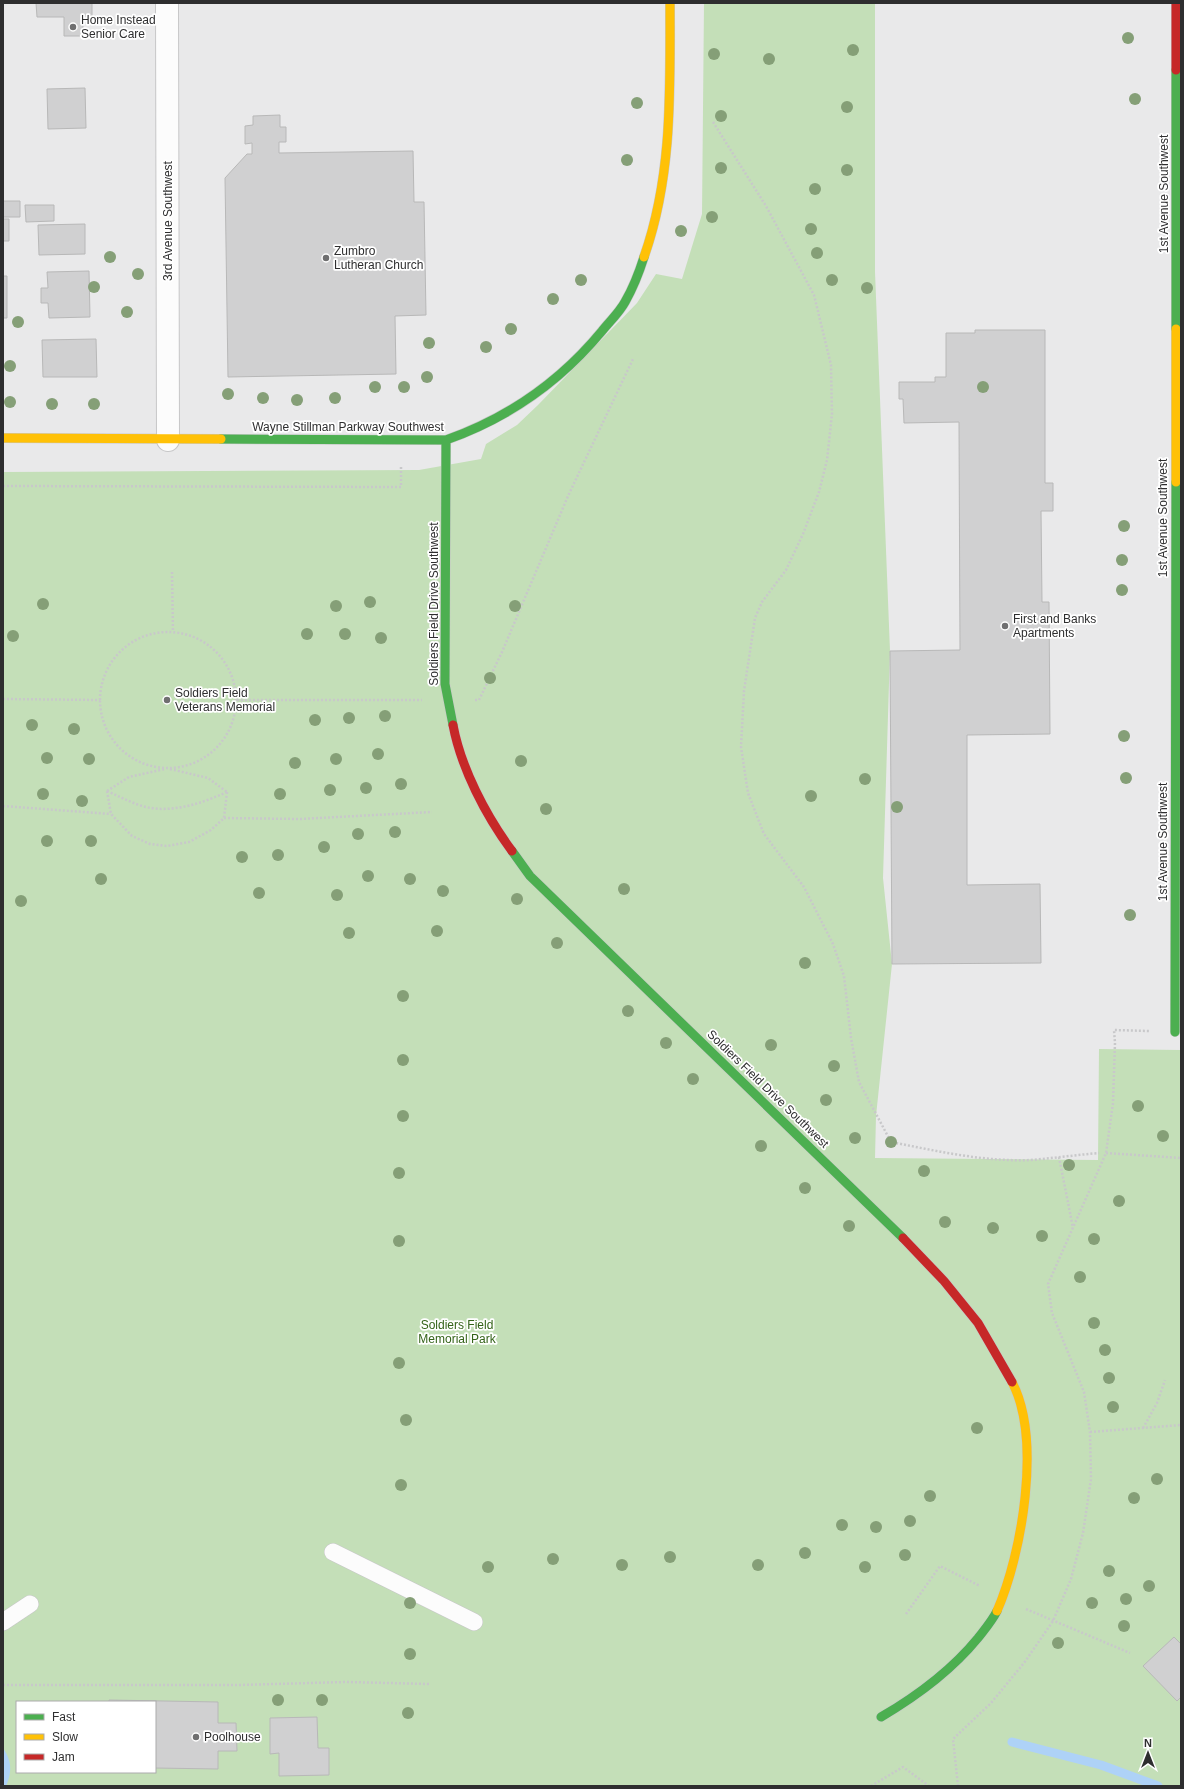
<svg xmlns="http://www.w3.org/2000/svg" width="1184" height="1789" font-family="Arial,sans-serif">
<rect width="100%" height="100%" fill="#e9e9ea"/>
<path fill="#c4dfb8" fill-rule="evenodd" d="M704,3h171v269l15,379 -7,227 9,86 -16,152 -1,42 223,2 1,-111 82,1v736h-1178v-1314l416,-2 62,-11 5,-15 31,-19 21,-20 99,-102 19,-29 26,5 20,-65zM17,1702h138v70h-138z"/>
<path fill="#aed2f7" d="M3,1748c9,13 9,24 3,38h-3z"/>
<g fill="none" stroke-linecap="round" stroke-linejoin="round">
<path stroke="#aed2f7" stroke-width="9" d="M1012,1742l89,23 57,21"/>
</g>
<path fill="#d0d0d1" stroke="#b8b8b8" d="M36,3h56v15h-9v18h-19v-19h-27z
M85,88l1,40 -38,1 -1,-40z
M280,115v12h6v15h-7v11l134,-2 1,51h10l2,113 -31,1 1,58 -168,3 -3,-199 22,-24h5v-11l-7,1v-18l8,-1v-9z
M3,201h17v16h-17z
M25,205h29v16l-28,1z
M3,219h6v22h-6z
M85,224v30l-46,1 -1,-30z
M89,271l1,46 -41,1 -1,-15h-7v-15h7l-1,-16z
M3,276h4v42h-4z
M975,330h70v153h8v28h-12l1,91h7l1,132 -83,1v150l73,-1 1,79 -149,1 -2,-313 70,-1 -1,-228 -55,1 -1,-24h-4v-17h36v-5h11v-44h29z
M96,339l1,38h-54l-1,-37z
M1174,1637l7,7v53l-4,4 -34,-35z
M109,1700l109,2v21h18l1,28h-19v18l-63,-1v-66h-46z
M317,1717l1,31h11v27l-50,1v-23l-9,1v-36z"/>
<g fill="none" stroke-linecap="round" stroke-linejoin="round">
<defs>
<path id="lane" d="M333,1552l141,70
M3,1622l27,-18"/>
<path id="street" d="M167,3l1,437"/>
<path id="fast" d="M1176,329v-259
M221,439l225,1c62,-22 114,-58 156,-109 7,-9 17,-18 23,-29 8,-14 14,-29 19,-45
M446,440l-1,244 8,41
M512,851l18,25 373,362
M1175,1032l1,-550
M881,1717c36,-21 70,-46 97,-79 7,-9 14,-17 19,-27"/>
<path id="slow" d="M644,257c29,-82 26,-168 26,-254
M3,438l218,1
M1176,482v-153
M997,1611c25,-57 45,-172 15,-229"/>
<path id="jam" d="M1176,70v-67
M453,725c8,43 33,91 59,126
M903,1238l41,43 34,42 34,59"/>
</defs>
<use href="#lane" stroke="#c7c7c8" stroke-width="18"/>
<use href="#street" stroke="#c7c7c8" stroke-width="24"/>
<use href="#fast" stroke="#c7c7c8" stroke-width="10"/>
<use href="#slow" stroke="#c7c7c8" stroke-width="10"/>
<use href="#jam" stroke="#c7c7c8" stroke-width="10"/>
<path stroke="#c8c8ca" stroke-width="2.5" stroke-dasharray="2 2" stroke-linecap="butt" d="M713,122l53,84 48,89 17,70 1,49 -5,46 -8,32 -16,42 -17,36 -24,32 -7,16 -11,73 -3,56 7,46 16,41 40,53 29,57 11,32 7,62 8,44 32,60c46,9 93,20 140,18 23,-2 45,-5 68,-7
M3,486l398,1v-21
M172,572l1,60
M100 700a68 68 0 1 1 136 0a68 68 0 1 1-136 0Z
M3,699l97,1
M237,700h185
M475,700h4l23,-48 66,-156 65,-137
M170,769l38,9 19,14
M107,791l4,23 21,22 18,8 17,2 22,-4 22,-12 13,-12 3,-26
M107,791l22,-14 36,-8
M107,791c11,5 21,10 32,14 29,10 61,-1 88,-13
M3,806l108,8
M224,818l76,1 132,-7
M1106,1153l75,5
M1059,1157l14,71
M1143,1428l14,-25 8,-23
M1090,1432l91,-7
M1026,1609l104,44
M906,1614l34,-48 40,20
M3,1685h236l107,-3 84,2
M871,1786l32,-19 26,19
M958,1786l-5,-47 38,-36 33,-40 29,-42 18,-42 12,-46 8,-54 -1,-47 -6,-40 -32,-79 -4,-29 58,-131 7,-50 2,-60 -1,-13 35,1"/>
<use href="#lane" stroke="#fcfcfc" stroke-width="17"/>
<use href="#street" stroke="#fcfcfc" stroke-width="22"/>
<use href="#fast" stroke="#4caf50" stroke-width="9"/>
<use href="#slow" stroke="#ffc107" stroke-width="9"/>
<use href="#jam" stroke="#c62828" stroke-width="9"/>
</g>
<g fill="#859f77">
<circle cx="1128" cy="38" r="6"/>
<circle cx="853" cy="50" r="6"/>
<circle cx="714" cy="54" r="6"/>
<circle cx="769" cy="59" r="6"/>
<circle cx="1135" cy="99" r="6"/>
<circle cx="637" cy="103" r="6"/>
<circle cx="847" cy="107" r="6"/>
<circle cx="721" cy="116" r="6"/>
<circle cx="627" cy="160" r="6"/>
<circle cx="721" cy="168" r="6"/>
<circle cx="847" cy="170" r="6"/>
<circle cx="815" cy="189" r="6"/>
<circle cx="712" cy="217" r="6"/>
<circle cx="811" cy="229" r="6"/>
<circle cx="681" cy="231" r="6"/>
<circle cx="817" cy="253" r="6"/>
<circle cx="110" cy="257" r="6"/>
<circle cx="138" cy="274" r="6"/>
<circle cx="581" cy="280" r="6"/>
<circle cx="832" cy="280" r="6"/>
<circle cx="94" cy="287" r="6"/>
<circle cx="867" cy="288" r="6"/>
<circle cx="553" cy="299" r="6"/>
<circle cx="127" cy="312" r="6"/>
<circle cx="18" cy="322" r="6"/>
<circle cx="511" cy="329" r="6"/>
<circle cx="429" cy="343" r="6"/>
<circle cx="486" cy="347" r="6"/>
<circle cx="10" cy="366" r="6"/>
<circle cx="427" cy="377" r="6"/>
<circle cx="375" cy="387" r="6"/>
<circle cx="404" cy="387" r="6"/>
<circle cx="983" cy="387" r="6"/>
<circle cx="228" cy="394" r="6"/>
<circle cx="263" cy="398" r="6"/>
<circle cx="335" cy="398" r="6"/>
<circle cx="297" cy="400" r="6"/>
<circle cx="10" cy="402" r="6"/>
<circle cx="52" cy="404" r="6"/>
<circle cx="94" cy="404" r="6"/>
<circle cx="1124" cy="526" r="6"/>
<circle cx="1122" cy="560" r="6"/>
<circle cx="1122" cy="590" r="6"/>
<circle cx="370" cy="602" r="6"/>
<circle cx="43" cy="604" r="6"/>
<circle cx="336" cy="606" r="6"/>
<circle cx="515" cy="606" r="6"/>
<circle cx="307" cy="634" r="6"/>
<circle cx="345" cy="634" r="6"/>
<circle cx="13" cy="636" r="6"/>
<circle cx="381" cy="638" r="6"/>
<circle cx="490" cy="678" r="6"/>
<circle cx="385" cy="716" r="6"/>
<circle cx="349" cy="718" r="6"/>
<circle cx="315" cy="720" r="6"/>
<circle cx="32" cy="725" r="6"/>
<circle cx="74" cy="729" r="6"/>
<circle cx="1124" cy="736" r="6"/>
<circle cx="378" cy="754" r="6"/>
<circle cx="47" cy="758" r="6"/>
<circle cx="89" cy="759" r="6"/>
<circle cx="336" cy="759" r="6"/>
<circle cx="521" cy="761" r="6"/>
<circle cx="295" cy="763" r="6"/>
<circle cx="1126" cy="778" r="6"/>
<circle cx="865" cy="779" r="6"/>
<circle cx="401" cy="784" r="6"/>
<circle cx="366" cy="788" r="6"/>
<circle cx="330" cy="790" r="6"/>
<circle cx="43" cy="794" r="6"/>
<circle cx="280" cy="794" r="6"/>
<circle cx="811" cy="796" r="6"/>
<circle cx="82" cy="801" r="6"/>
<circle cx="897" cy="807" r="6"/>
<circle cx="546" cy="809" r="6"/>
<circle cx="395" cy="832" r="6"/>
<circle cx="358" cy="834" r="6"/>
<circle cx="47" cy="841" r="6"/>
<circle cx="91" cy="841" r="6"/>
<circle cx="324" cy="847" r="6"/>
<circle cx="278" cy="855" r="6"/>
<circle cx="242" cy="857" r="6"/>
<circle cx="368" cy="876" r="6"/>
<circle cx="101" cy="879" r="6"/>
<circle cx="410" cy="879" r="6"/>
<circle cx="624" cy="889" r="6"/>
<circle cx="443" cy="891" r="6"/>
<circle cx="259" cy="893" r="6"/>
<circle cx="337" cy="895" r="6"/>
<circle cx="517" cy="899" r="6"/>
<circle cx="21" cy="901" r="6"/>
<circle cx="1130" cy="915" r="6"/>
<circle cx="437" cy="931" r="6"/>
<circle cx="349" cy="933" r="6"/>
<circle cx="557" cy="943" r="6"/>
<circle cx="805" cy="963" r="6"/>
<circle cx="403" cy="996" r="6"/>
<circle cx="628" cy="1011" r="6"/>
<circle cx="666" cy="1043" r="6"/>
<circle cx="771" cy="1045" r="6"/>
<circle cx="403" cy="1060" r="6"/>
<circle cx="834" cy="1066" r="6"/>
<circle cx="693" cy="1079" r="6"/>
<circle cx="826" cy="1100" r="6"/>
<circle cx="1138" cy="1106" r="6"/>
<circle cx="403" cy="1116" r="6"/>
<circle cx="1163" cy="1136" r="6"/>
<circle cx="855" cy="1138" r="6"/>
<circle cx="891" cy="1142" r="6"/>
<circle cx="761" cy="1146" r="6"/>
<circle cx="1069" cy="1165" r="6"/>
<circle cx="924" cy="1171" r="6"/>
<circle cx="399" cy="1173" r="6"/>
<circle cx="805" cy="1188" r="6"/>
<circle cx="1119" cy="1201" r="6"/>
<circle cx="945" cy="1222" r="6"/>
<circle cx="849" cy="1226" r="6"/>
<circle cx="993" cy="1228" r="6"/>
<circle cx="1042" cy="1236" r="6"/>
<circle cx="1094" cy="1239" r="6"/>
<circle cx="399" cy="1241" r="6"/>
<circle cx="1080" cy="1277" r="6"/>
<circle cx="1094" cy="1323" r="6"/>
<circle cx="1105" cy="1350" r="6"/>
<circle cx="399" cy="1363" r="6"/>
<circle cx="1109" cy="1378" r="6"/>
<circle cx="1113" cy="1407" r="6"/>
<circle cx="406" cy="1420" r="6"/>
<circle cx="977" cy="1428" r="6"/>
<circle cx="1157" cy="1479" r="6"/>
<circle cx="401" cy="1485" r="6"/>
<circle cx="930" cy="1496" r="6"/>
<circle cx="1134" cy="1498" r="6"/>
<circle cx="910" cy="1521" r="6"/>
<circle cx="842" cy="1525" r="6"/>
<circle cx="876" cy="1527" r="6"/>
<circle cx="805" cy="1553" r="6"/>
<circle cx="905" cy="1555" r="6"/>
<circle cx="670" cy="1557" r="6"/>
<circle cx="553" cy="1559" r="6"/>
<circle cx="622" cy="1565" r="6"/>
<circle cx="758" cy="1565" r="6"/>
<circle cx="488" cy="1567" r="6"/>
<circle cx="865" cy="1567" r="6"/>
<circle cx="1109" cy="1571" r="6"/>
<circle cx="1149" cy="1586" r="6"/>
<circle cx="1126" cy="1599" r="6"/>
<circle cx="410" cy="1603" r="6"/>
<circle cx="1092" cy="1603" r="6"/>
<circle cx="1124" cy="1626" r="6"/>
<circle cx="1058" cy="1643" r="6"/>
<circle cx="410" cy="1654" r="6"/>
<circle cx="278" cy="1700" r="6"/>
<circle cx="322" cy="1700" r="6"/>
<circle cx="408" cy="1713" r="6"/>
</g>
<g fill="#6f6f70" stroke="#fff" stroke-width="1.5">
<circle cx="73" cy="27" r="4"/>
<circle cx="326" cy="258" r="4"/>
<circle cx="1005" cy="626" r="4"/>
<circle cx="167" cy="700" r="4"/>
<circle cx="196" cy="1737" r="4"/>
</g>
<g text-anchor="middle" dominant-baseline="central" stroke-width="3.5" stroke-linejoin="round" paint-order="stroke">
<g font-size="12" fill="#2e2e2f" stroke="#fff" text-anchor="start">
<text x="81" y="20">Home Instead<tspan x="81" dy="14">Senior Care</tspan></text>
<text x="334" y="251">Zumbro<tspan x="334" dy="14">Lutheran Church</tspan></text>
<text x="1013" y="619">First and Banks<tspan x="1013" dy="14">Apartments</tspan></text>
<text x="175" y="693">Soldiers Field<tspan x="175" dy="14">Veterans Memorial</tspan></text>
<text x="204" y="1737">Poolhouse</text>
</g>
<g font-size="12" fill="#2e2e2f" stroke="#fff">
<text transform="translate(1164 194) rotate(-90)">1st Avenue Southwest</text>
<text transform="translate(168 221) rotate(-90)">3rd Avenue Southwest</text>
<text x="348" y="427">Wayne Stillman Parkway Southwest</text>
<text transform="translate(1163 518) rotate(-90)">1st Avenue Southwest</text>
<text transform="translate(434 604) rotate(-90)">Soldiers Field Drive Southwest</text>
<text transform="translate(1163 842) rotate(-90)">1st Avenue Southwest</text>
<text transform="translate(768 1089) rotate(44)">Soldiers Field Drive Southwest</text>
</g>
<g font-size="12" fill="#346319" stroke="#fff">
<text x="457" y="1325">Soldiers Field<tspan x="457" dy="14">Memorial Park</tspan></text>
</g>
</g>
<rect width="1184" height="1789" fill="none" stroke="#2e2e2f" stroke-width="8"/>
<rect x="16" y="1701" width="140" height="72" fill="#ffffff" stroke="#ababac"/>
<rect x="24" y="1714" width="20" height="6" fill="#4caf50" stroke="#ababac"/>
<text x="52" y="1721" font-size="12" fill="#2e2e2f">Fast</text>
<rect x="24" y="1734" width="20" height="6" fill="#ffc107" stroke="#ababac"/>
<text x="52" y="1741" font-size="12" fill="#2e2e2f">Slow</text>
<rect x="24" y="1754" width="20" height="6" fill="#c62828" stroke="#ababac"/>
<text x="52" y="1761" font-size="12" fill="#2e2e2f">Jam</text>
<g transform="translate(1148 1753)" stroke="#ffffff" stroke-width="3" paint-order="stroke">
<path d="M0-3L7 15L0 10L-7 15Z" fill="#2e2e2f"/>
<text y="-6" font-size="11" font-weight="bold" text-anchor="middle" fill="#2e2e2f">N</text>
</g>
</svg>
